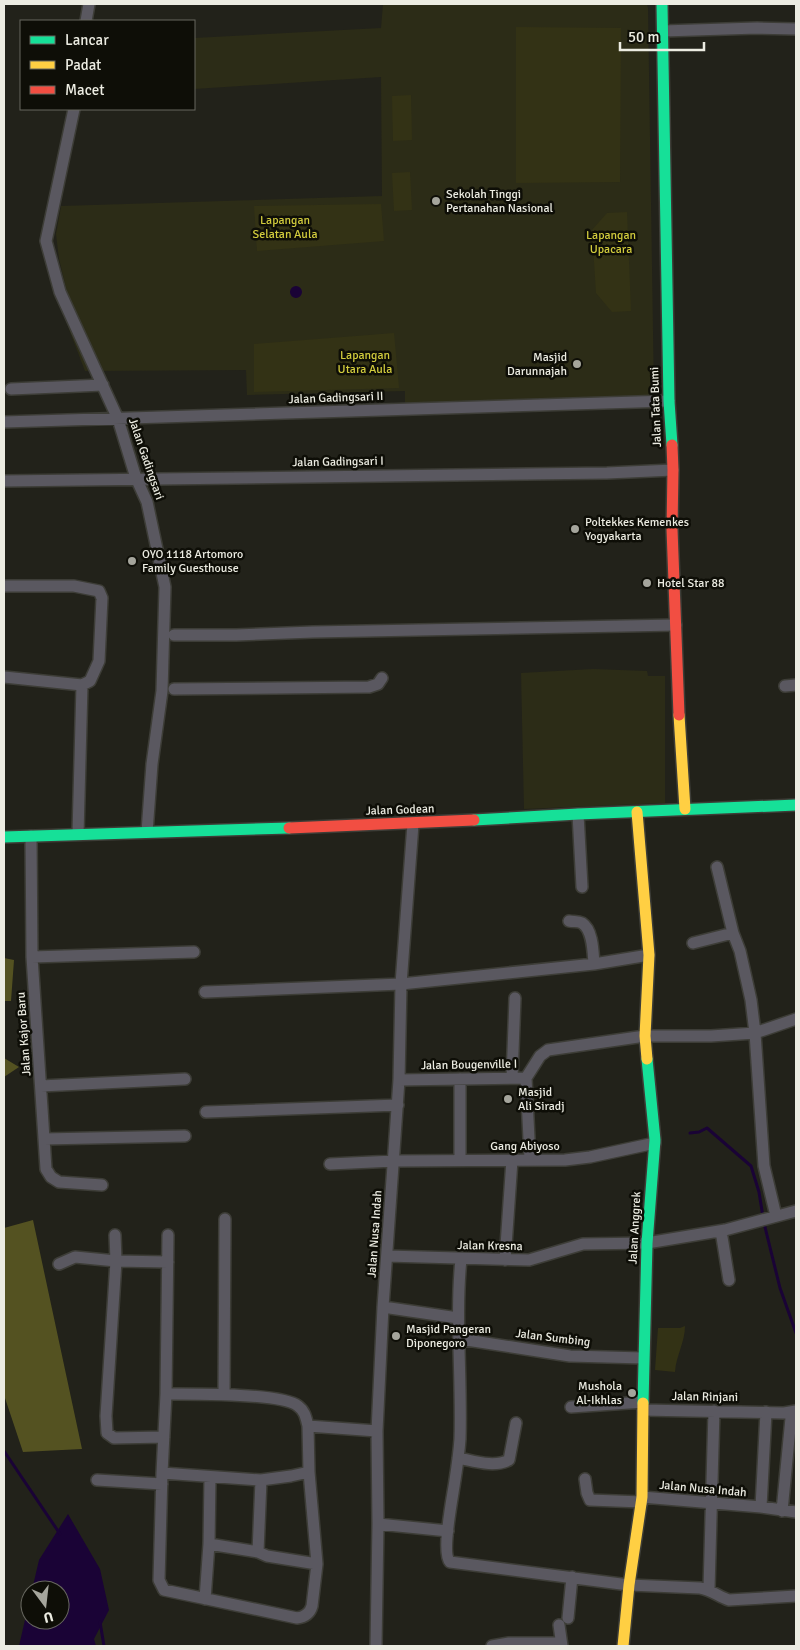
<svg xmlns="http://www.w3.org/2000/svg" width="800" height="1650" font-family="Signika,sans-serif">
<rect width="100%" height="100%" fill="#22221a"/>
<path fill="#2c2c17" d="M383,4h264l1,4 6,388 -249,11v-16l-158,4 -1,-25 -161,1 -28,-73 10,-6 -8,-33 -3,-25 5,-28 321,-10 -1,-119 -187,12v-51l187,-10z
M593,669l54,2 1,5h17v127l-141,6 -3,-136z"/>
<path fill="#333215" d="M516,27l105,1 -1,154 -104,1z
M411,95l1,45 -19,1 -1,-45z
M410,172l2,38 -18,1 -2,-38z
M381,204l3,37 -127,10 -3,-45z
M627,212l4,99 -19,1 -16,-19 -4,-63 15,-17z
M394,333l5,55 -145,4v-48z
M685,1326c0,16 -9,30 -10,46l-20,-2 3,-42h22z"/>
<path fill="#545221" d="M4,958l10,2 -3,41h-7z
M4,1058l15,9 -15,10z
M33,1220l49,229 -59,3 -19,-57v-167z"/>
<path fill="#1a0336" d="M290 292a6 6 0 1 1 12 0a6 6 0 1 1-12 0Z
M68,1514l32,55 9,41 -15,29 2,7h-77l11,-48v22h30v-30h-28l7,-30z"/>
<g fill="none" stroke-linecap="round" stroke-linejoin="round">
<path stroke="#1a0336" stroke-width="3" d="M690,1133l9,-1 8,-4 44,38 8,26 4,25
M764,1223l16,65 16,45
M4,1451l56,83
M100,1622l4,24"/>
<defs>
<path id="street" d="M86,21l3,-17
M663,31l94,-3 39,1
M74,109l-28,132 14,51 58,127 18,59 11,24 18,85 -3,104 -10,73 -5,68
M11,389l92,-4
M4,422l665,-21
M4,481l603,-8 66,-3
M4,586h70l25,5 3,7 -3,63 -9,20 -8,4
M174,635h62l77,-3 363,-7
M4,677l78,8 -4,149
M785,686l11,-1
M174,689l195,-2 9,-3 4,-6
M578,814l4,73
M31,836l1,121 14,212 5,8 8,5 43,3
M717,867l16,66 7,18 11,49 4,33 9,133 12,50
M569,921c5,1 9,0 13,2 11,7 11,29 12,41
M693,943l40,-10
M32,957l162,-5
M205,992l196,-8 193,-20 55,-9
M512,1078l3,-80
M526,1078l4,81
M460,1079v81
M399,1080l127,-2 14,-22 8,-6 97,-14h66l44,-3 41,-14
M41,1086l144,-7
M206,1112l192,-7
M44,1139l141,-3
M330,1164l64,-3 171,-1 25,-3 65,-14
M721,1231l8,49
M115,1235l1,26 -10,155 1,17 7,5 50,-1
M168,1235l-2,159 -4,79 -3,107 5,10 133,28c8,-1 13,-5 15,-12l5,-42 -8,-92
M387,1256l142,4 54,-16 64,-1 78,-13 71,-19
M461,1259c-6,60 1,120 -1,180 -1,14 -3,28 -5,41 -2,15 -14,73 -5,82l179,23 71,3c12,2 19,9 29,12l67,-4
M505,1260l7,-100
M59,1264l16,-7 41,4 52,1
M383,1307l75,11
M460,1339l110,17 73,2
M166,1394c25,0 116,-1 132,12 7,5 8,12 10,20
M224,1395l1,-176
M571,1407l72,-5
M643,1410l141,3 12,-2
M458,1458c16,3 36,10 51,2l7,-37
M162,1473l99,7 30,-4 18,-4 -1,-46 69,5
M585,1479l2,14 3,7 52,2
M97,1480l65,4
M261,1480l-3,72 9,4 50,8
M642,1497l119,10 35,5
M761,1507l5,-95
M782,1511l9,-93
M378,1524l70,7
M209,1544l49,8
M709,1589l5,-178
M205,1599l4,-55 1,-67
M568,1618l4,-41
M559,1625l3,21
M376,1646l2,-122 -1,-93 6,-124 16,-227 2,-96 12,-160
M492,1646l17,-3h52"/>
<path id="fast" d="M662,4l7,397 3,44
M474,820l104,-6 218,-9
M4,837l285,-9
M643,1403l4,-160 8,-103 -8,-81"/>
<path id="slow" d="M679,715l6,94
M637,812l12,143 -4,81 2,23
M623,1646l6,-61 13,-88 1,-94"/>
<path id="jam" d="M672,445l1,25 -1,59 7,186
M289,828l185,-8"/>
</defs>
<use href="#street" stroke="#3d3d37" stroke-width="14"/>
<use href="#fast" stroke="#3d3d37" stroke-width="14"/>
<use href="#slow" stroke="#3d3d37" stroke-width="14"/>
<use href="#jam" stroke="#3d3d37" stroke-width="14"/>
<use href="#street" stroke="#5a5860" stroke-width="11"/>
<use href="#fast" stroke="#16e098" stroke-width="11"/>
<use href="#slow" stroke="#ffcf43" stroke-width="11"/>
<use href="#jam" stroke="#f24e42" stroke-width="11"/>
</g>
<g fill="#a5a59c" stroke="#0e0e07" stroke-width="2">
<circle cx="436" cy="201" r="5"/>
<circle cx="577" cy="364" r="5"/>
<circle cx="575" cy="529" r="5"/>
<circle cx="132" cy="561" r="5"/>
<circle cx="647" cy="583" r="5"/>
<circle cx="508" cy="1099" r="5"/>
<circle cx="396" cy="1336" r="5"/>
<circle cx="632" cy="1393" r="5"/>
</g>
<g text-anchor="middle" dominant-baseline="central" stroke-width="5" stroke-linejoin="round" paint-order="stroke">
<g font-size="12" fill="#ecece2" stroke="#0e0e07" text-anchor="start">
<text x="446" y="194">Sekolah Tinggi<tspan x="446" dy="14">Pertanahan Nasional</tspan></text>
<text x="567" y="357" text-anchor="end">Masjid<tspan x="567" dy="14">Darunnajah</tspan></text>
<text x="585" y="522">Poltekkes Kemenkes<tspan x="585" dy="14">Yogyakarta</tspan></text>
<text x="142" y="554">OYO 1118 Artomoro<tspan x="142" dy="14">Family Guesthouse</tspan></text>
<text x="657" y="583">Hotel Star 88</text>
<text x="518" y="1092">Masjid<tspan x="518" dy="14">Ali Siradj</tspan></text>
<text x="406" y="1329">Masjid Pangeran<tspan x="406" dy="14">Diponegoro</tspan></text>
<text x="622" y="1386" text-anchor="end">Mushola<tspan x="622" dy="14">Al-Ikhlas</tspan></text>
</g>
<g font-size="12" fill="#d2cc3d" stroke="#0e0e07">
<text x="285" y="220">Lapangan<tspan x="285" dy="14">Selatan Aula</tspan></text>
<text x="611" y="235">Lapangan<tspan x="611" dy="14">Upacara</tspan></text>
<text x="365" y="355">Lapangan<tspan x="365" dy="14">Utara Aula</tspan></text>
</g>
<g font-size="12" fill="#ecece2" stroke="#0e0e07">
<text transform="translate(336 398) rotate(-2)">Jalan Gadingsari II</text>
<text transform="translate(656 407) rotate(-92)">Jalan Tata Bumi</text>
<text transform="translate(146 459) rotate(71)">Jalan Gadingsari</text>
<text transform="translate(338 462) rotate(-1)">Jalan Gadingsari I</text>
<text transform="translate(400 810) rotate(-2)">Jalan Godean</text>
<text transform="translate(24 1034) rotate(-94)">Jalan Kajor Baru</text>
<text transform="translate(469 1065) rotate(-1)">Jalan Bougenville I</text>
<text x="525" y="1146">Gang Abiyoso</text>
<text transform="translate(635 1228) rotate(-87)">Jalan Anggrek</text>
<text transform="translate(375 1234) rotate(-86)">Jalan Nusa Indah</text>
<text transform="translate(490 1246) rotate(1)">Jalan Kresna</text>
<text transform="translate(553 1338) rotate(7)">Jalan Sumbing</text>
<text transform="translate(705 1397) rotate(1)">Jalan Rinjani</text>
<text transform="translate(703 1489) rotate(5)">Jalan Nusa Indah</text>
</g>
</g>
<rect width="800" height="1650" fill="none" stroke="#ecece2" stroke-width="10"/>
<rect x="20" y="20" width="175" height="90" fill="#0e0e07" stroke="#67675f"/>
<rect x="30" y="36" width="25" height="8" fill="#16e098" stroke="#67675f"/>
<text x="65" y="45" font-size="15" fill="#ecece2">Lancar</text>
<rect x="30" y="61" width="25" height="8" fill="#ffcf43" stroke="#67675f"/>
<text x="65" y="70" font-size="15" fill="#ecece2">Padat</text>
<rect x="30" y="86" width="25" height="8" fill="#f24e42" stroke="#67675f"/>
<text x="65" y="95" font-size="15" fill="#ecece2">Macet</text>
<g transform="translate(45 1605) rotate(165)"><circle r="24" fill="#0e0e07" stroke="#67675f"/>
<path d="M0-4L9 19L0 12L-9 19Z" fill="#a5a59c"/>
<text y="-8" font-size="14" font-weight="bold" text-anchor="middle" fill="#ecece2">U</text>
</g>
<path d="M620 42v8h84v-8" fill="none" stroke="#ecece2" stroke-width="2.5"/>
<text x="628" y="42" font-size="15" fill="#ecece2" stroke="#0e0e07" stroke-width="4" paint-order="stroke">50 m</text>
</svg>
